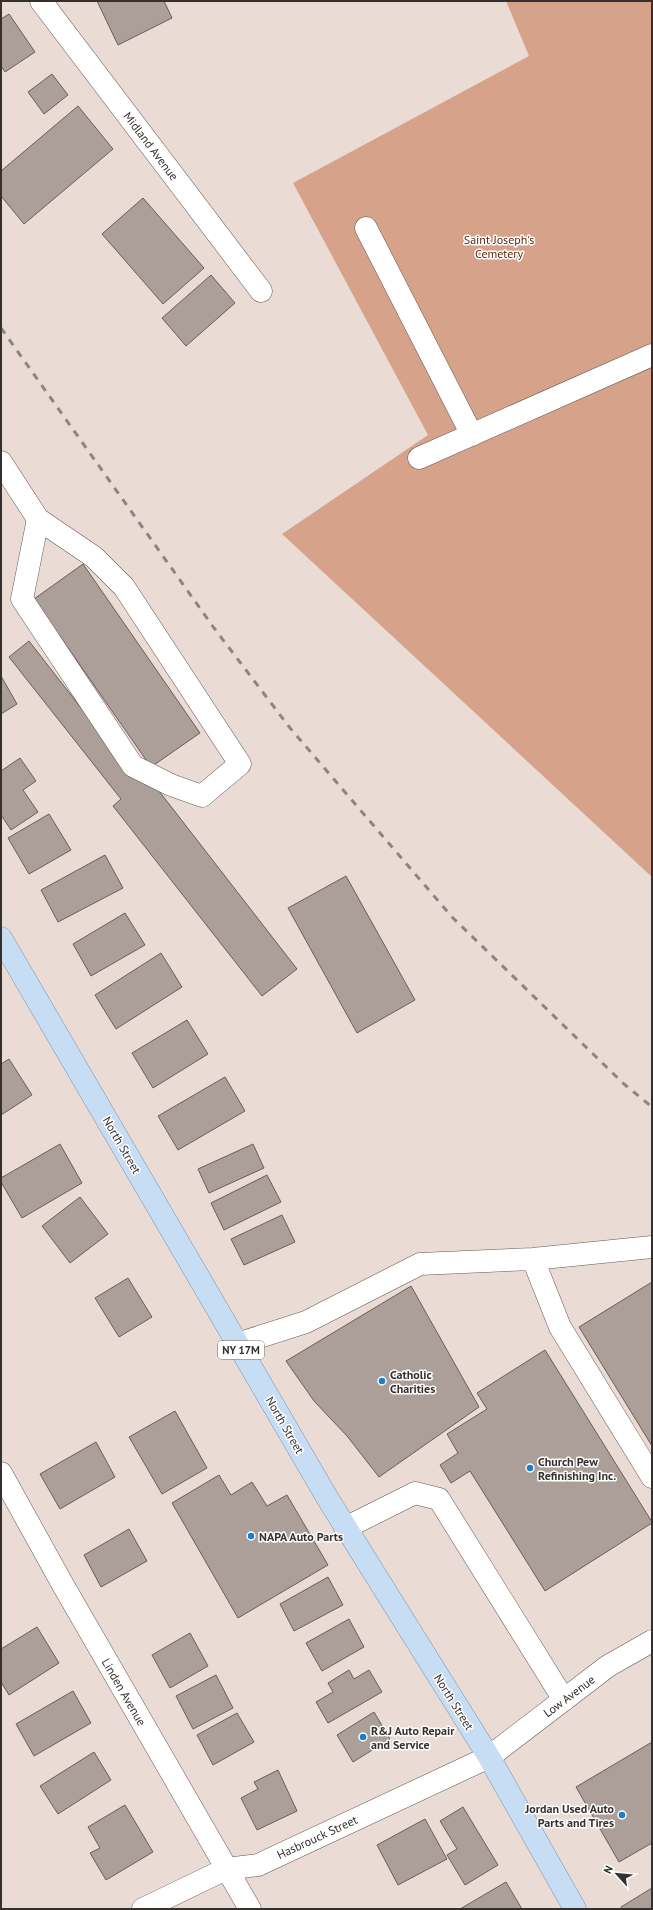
<svg xmlns="http://www.w3.org/2000/svg" width="653" height="1910" font-family="'PT Sans',sans-serif">
<rect width="100%" height="100%" fill="#eadcd5"/>
<path fill="#d6a38a" d="M506,1h146v876l-370,-343 146,-99 -135,-252 236,-127z"/>
<path fill="#ac9e98" stroke="#6a5e59" d="M97,1h67l8,17 -54,27z
M9,14l26,38 -30,20 -4,-6v-47z
M52,74l16,21 -24,19 -16,-22z
M78,106l35,43 -89,75 -23,-28v-25z
M143,198l61,70 -41,36 -61,-70z
M211,275l24,28 -49,43 -24,-28z
M83,564l117,169 -49,34 -117,-168z
M29,641l108,139 8,-7 152,196 -35,27 -149,-190 8,-7 -112,-142z
M1,676l16,28 -16,10z
M20,758l16,23 -13,9 15,22 -27,18 -10,-15v-44z
M49,814l22,36 -42,24 -21,-36z
M105,855l18,33 -65,34 -17,-32z
M346,876l69,124 -58,33 -69,-125z
M125,913l20,32 -54,31 -18,-32z
M161,953l21,34 -66,42 -21,-34z
M187,1020l21,34 -55,34 -21,-35z
M9,1059l23,36 -31,20v-51z
M225,1077l20,34 -67,39 -20,-34z
M60,1144l22,39 -60,35 -21,-36v-4z
M253,1144l11,24 -55,25 -11,-24z
M267,1175l14,27 -57,28 -13,-27z
M80,1197l28,37 -38,29 -28,-37z
M282,1215l13,27 -51,23 -13,-26z
M128,1278l24,39 -33,20 -24,-39z
M652,1282v164l-73,-119z
M411,1286l68,121 -100,70 -32,-41 -33,-35 -28,-40z
M545,1350l107,172v1l-107,68 -75,-120 -19,12 -11,-18 18,-12 -11,-19 40,-25 -10,-16z
M175,1411l32,57 -45,26 -33,-57z
M96,1442l19,35 -55,32 -20,-35z
M219,1475l12,20 21,-13 15,24 20,-11 41,70 -90,53 -66,-115z
M129,1529l18,32 -46,26 -17,-32z
M328,1577l15,28 -49,26 -14,-27z
M349,1619l15,28 -42,24 -16,-28z
M37,1627l22,36 -50,32 -8,-13v-33z
M190,1633l18,33 -38,22 -18,-33z
M349,1670l5,9 15,-9 13,22 -54,31 -12,-21 17,-10 -5,-9z
M216,1675l17,33 -40,21 -17,-33z
M73,1691l18,32 -57,33 -18,-32z
M374,1712l16,27 -37,23 -16,-27z
M237,1713l17,29 -41,23 -16,-30z
M652,1742v101l-33,19 -43,-75z
M94,1752l17,28 -53,34 -18,-28z
M278,1770l19,41 -40,19 -16,-32 17,-9 -4,-7z
M125,1805l28,47 -47,28 -16,-27 10,-5 -12,-21z
M463,1807l35,58 -33,20 -18,-30 10,-6 -17,-28z
M425,1819l22,40 -49,26 -21,-40z
M506,1882l16,27h-62z
M652,1888v21h-30l-1,-2z"/>
<g fill="none" stroke-linecap="round" stroke-linejoin="round">
<defs>
<path id="minor" d="M41,1l220,290
M366,228l106,207
M419,458l233,-103
M1,462l37,57 56,38 30,30 116,177 -38,32 -31,-11 -38,-19 -111,-167 16,-80
M533,1259l27,68 92,150
M237,1344l69,-22 114,-58 113,-5 119,-12
M1,1473l62,112 187,324
M345,1528l70,-35 24,6 125,201
M143,1909l83,-40 32,-4 231,-108 119,-91 44,-25"/>
<path id="major" d="M1,938l327,561 161,258 86,152"/>
</defs>
<use href="#minor" stroke="#635752" stroke-width="23"/>
<use href="#major" stroke="#7b92aa" stroke-width="23"/>
<use href="#minor" stroke="#fff" stroke-width="22"/>
<use href="#major" stroke="#c7ddf4" stroke-width="22"/>
<path stroke="#8e8580" stroke-width="3" stroke-dasharray="7 7" stroke-linecap="butt" d="M1,328l213,300 76,100 162,189 172,167 28,23"/>
</g>
<g fill="#1a7ec9" stroke="#fff" stroke-width="1.5">
<circle cx="382" cy="1381" r="4"/>
<circle cx="530" cy="1468" r="4"/>
<circle cx="251" cy="1536" r="4"/>
<circle cx="363" cy="1737" r="4"/>
<circle cx="622" cy="1815" r="4"/>
</g>
<g text-anchor="middle" dominant-baseline="central" stroke-width="3" stroke-linejoin="round" paint-order="stroke">
<rect fill="#fff" stroke="#726e6d" stroke-width="1" x="218" y="1341" width="46" height="18" rx="3"/>
<g font-size="11" font-weight="bold" fill="#35302e">
<text x="241" y="1350">NY 17M</text>
</g>
<g font-size="12" fill="#35302e" stroke="#fff">
<text transform="translate(151 146) rotate(53)">Midland Avenue</text>
<text transform="translate(122 1145) rotate(60)">North Street</text>
<text transform="translate(285 1425) rotate(60)">North Street</text>
<text transform="translate(124 1692) rotate(60)">Linden Avenue</text>
<text transform="translate(569 1696) rotate(-37)">Low Avenue</text>
<text transform="translate(454 1702) rotate(58)">North Street</text>
<text transform="translate(317 1837) rotate(-25)">Hasbrouck Street</text>
</g>
<g font-size="12" fill="#5d290b" stroke="#fff">
<text x="499" y="239">Saint Joseph's<tspan x="499" dy="14">Cemetery</tspan></text>
</g>
<g font-size="12" font-weight="bold" fill="#35302e" stroke="#fff" text-anchor="start">
<text x="390" y="1374">Catholic<tspan x="390" dy="14">Charities</tspan></text>
<text x="538" y="1461">Church Pew<tspan x="538" dy="14">Refinishing Inc.</tspan></text>
<text x="259" y="1536">NAPA Auto Parts</text>
<text x="371" y="1730">R&amp;J Auto Repair<tspan x="371" dy="14">and Service</tspan></text>
<text x="614" y="1808" text-anchor="end">Jordan Used Auto<tspan x="614" dy="14">Parts and Tires</tspan></text>
</g>
</g>
<rect width="653" height="1910" fill="none" stroke="#35302e" stroke-width="4"/>
<g transform="translate(617 1874) rotate(297)" stroke="#ffffff" stroke-width="3" paint-order="stroke">
<path d="M0-3L7 15L0 10L-7 15Z" fill="#35302e"/>
<text y="-6" font-size="11" font-weight="bold" text-anchor="middle" fill="#35302e">N</text>
</g>
</svg>
